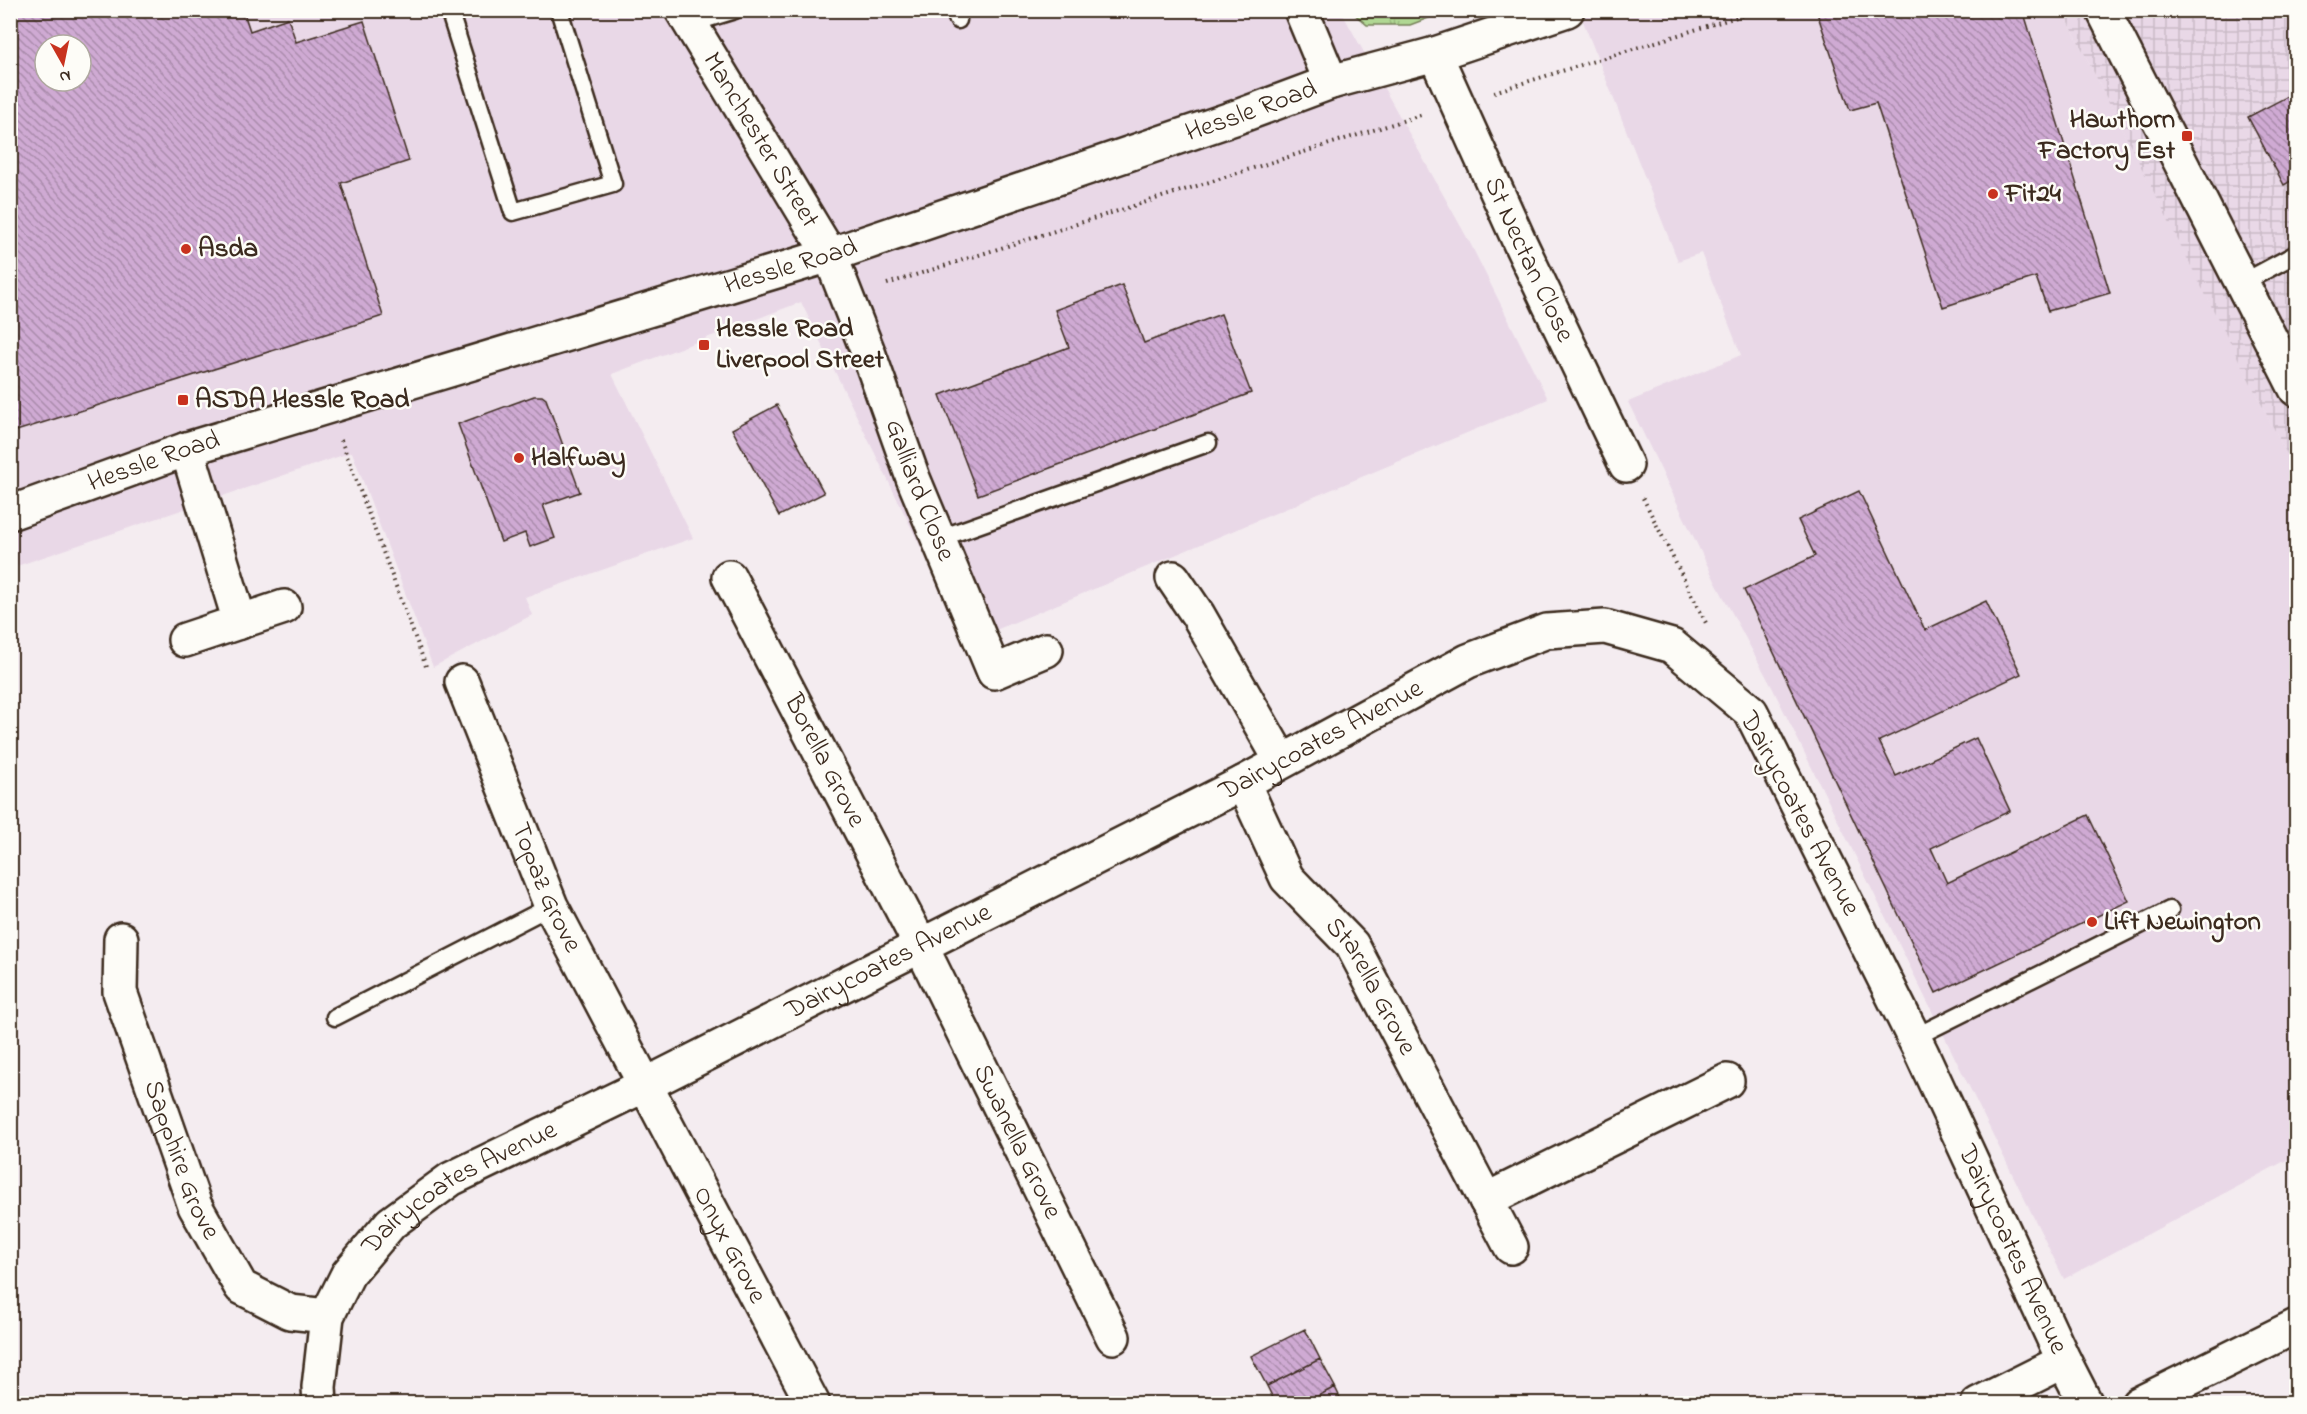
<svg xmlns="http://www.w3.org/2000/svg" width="2307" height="1414" font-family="'Indie Flower',sans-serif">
<defs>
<pattern id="industrial-grid" width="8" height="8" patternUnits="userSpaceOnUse" patternTransform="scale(1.5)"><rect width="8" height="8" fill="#e9d8e7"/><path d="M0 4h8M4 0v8" fill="none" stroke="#c9bac6"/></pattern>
<pattern id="grass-tufts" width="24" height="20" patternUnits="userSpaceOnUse" patternTransform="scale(1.5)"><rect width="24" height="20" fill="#b0d793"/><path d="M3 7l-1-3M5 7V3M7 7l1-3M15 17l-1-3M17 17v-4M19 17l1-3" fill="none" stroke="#98b97e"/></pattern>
<pattern id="building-back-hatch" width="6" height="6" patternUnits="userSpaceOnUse" patternTransform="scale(1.5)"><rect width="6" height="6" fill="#cfaad3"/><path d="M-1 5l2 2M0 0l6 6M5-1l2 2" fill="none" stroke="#a98bab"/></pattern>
</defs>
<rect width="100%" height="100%" fill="#f4ecf0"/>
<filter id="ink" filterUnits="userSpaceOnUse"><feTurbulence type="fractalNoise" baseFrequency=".0167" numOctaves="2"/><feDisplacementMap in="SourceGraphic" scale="12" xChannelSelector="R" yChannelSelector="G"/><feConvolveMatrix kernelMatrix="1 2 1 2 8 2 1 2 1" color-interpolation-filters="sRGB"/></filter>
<g filter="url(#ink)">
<path fill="#e9d8e7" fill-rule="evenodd" d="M10,11h1331l129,232 78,156 -581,243 -166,-340 -189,72 81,164 -168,59 7,18 -99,52 -81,-215 -341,116zM45,45h36v36h-36z
M1579,11h484l233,461v683l-232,124 -291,-590 -57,-106 -88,-181 113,-47 -40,-102 -23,8z"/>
<path fill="url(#industrial-grid)" d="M2063,11h233v461l-96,-188z"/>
<path fill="url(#grass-tufts)" stroke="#768058" stroke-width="1.5" d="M1351,11h96l-37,14h-43z"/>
<path fill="url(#building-back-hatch)" stroke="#3b2a1e" stroke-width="1.5" fill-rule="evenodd" d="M10,10h233l7,21 38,-13 8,24 68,-21 45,140 -68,22 42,133 -373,117zM45,45h36v36h-36z
M1816,10h207l87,283 -62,18 -12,-34 -93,30 -67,-204 -26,7z
M2296,92v86l-12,7 -36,-68z
M1122,285l22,58 77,-29 30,79 -273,102 -38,-100 129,-48 -14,-37z
M534,396h8l4,3 34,93 -37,13 12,33 -25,9 -5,-14 -24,9 -43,-118z
M777,405l47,88 -45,23 -47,-87z
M1859,491l66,139 61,-29 35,73 -142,67 17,35 80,-38 34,73 -79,37 16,35 141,-68 41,86 -193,92 -192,-403 71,-34 -17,-36z
M1305,1329l15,30 -53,27 -16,-30z
M1320,1359l15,28 -32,17h-27l-9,-18z
M1335,1387l8,17h-40z"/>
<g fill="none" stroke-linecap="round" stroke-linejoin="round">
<defs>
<path id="service" d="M449,10l64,202 100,-28 -54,-174
M954,10l4,10
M689,24l46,-14
M2242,283l54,-29
M938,539l270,-96
M335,1017l216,-111
M1913,1038l257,-128"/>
<g id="minor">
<path id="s1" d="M682,10l148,245 38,97 45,126 81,194 52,-22"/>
<path id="s2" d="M1435,54l85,189 106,222"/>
<path d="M187,449l53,173"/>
<path id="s3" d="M729,577l192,369 192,391"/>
<path d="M1173,578l25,37 83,145"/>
<path d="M185,640l99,-33"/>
<path id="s4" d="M462,682l89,224 262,498"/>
<path id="s5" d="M1243,783l44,95 65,67 159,302"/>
<path id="s6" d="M121,939l-1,53 75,214 46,81 49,25 37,4"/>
<path d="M1486,1200l241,-119"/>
<path id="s7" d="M320,1404l-1,-17 8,-71 21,-42 43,-51 60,-44 194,-94 598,-302 225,-122 79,-30 58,-4 67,19 79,66 171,342 142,307 22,43"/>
<path d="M1978,1404l86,-43"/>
<path d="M2138,1404l158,-78"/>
</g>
<g id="tertiary">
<path d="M1301,10l30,72"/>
<path d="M2103,10l193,379"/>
<path id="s8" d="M10,513l177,-64 643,-194 407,-138 94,-35 104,-28 132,-44"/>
</g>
</defs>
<use href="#service" stroke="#3b2a1e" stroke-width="21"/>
<use href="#minor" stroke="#3b2a1e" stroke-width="38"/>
<use href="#tertiary" stroke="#3b2a1e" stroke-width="38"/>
<path stroke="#3b2a1e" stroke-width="4" stroke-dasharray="1.5 4.5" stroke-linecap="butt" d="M1494,92l265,-82
M887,284l534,-169
M341,440l86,229
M1643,498l63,125"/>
<use href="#service" stroke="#fdfcf7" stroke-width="16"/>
<use href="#minor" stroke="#fdfcf7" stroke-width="33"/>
<use href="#tertiary" stroke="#fdfcf7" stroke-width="33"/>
</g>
</g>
<g fill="#c8321e" stroke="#fdfcf7" stroke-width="2">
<rect x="2181" y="130" width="12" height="12" rx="3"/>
<circle cx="1993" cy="194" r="6"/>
<circle cx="186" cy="249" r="6"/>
<rect x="698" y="339" width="12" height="12" rx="3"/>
<rect x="177" y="394" width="12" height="12" rx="3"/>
<circle cx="519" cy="458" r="6"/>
<circle cx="2092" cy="922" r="6"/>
</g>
<g text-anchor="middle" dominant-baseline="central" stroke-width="5" stroke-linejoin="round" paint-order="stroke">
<g font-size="27" fill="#3b2a1e" stroke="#fdfcf7">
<text stroke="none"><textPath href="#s8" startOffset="1305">Hessle Road</textPath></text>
<text stroke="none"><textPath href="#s1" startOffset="152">Manchester Street</textPath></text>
<text stroke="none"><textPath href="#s2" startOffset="226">St Nectan Close</textPath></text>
<text stroke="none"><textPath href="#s8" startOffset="819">Hessle Road</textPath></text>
<text stroke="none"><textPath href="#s8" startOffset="153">Hessle Road</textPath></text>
<text stroke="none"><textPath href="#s1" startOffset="538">Galliard Close</textPath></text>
<text stroke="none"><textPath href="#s7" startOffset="1251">Dairycoates Avenue</textPath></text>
<text stroke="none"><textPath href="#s3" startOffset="207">Borella Grove</textPath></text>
<text transform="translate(1799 814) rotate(62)">Dairycoates Avenue</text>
<text stroke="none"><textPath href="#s4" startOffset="222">Topaz Grove</textPath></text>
<text stroke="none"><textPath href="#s7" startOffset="765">Dairycoates Avenue</textPath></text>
<text stroke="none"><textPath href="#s5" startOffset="243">Starella Grove</textPath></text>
<text stroke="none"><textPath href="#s3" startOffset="634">Swanella Grove</textPath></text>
<text stroke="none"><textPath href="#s6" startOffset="232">Sapphire Grove</textPath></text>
<text stroke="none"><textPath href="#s7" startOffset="279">Dairycoates Avenue</textPath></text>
<text stroke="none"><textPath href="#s4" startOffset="624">Onyx Grove</textPath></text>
<text stroke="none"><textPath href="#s7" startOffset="2331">Dairycoates Avenue</textPath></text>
</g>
<g font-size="27" font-weight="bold" fill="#3b2a1e" stroke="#fdfcf7" text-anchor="start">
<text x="2175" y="120" text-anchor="end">Hawthorn<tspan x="2175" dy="31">Factory Est</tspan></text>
<text x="2005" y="194">Fit24</text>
<text x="198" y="249">Asda</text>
<text x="716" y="329">Hessle Road<tspan x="716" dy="31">Liverpool Street</tspan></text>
<text x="195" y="400">ASDA Hessle Road</text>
<text x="531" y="458">Halfway</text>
<text x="2104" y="922">Lift Newington</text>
</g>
</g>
<rect width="2307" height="1414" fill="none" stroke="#fdfcf7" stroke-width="36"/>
<rect x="18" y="18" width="2271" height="1378" fill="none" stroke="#3b2a1e" stroke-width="2" filter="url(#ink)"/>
<g transform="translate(63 63) rotate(171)"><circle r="28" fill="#fdfcf7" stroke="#afa8a0" stroke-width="1.5"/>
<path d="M0-4.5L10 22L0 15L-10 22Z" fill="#c8321e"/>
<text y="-9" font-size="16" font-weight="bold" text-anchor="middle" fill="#3b2a1e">N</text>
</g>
</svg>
